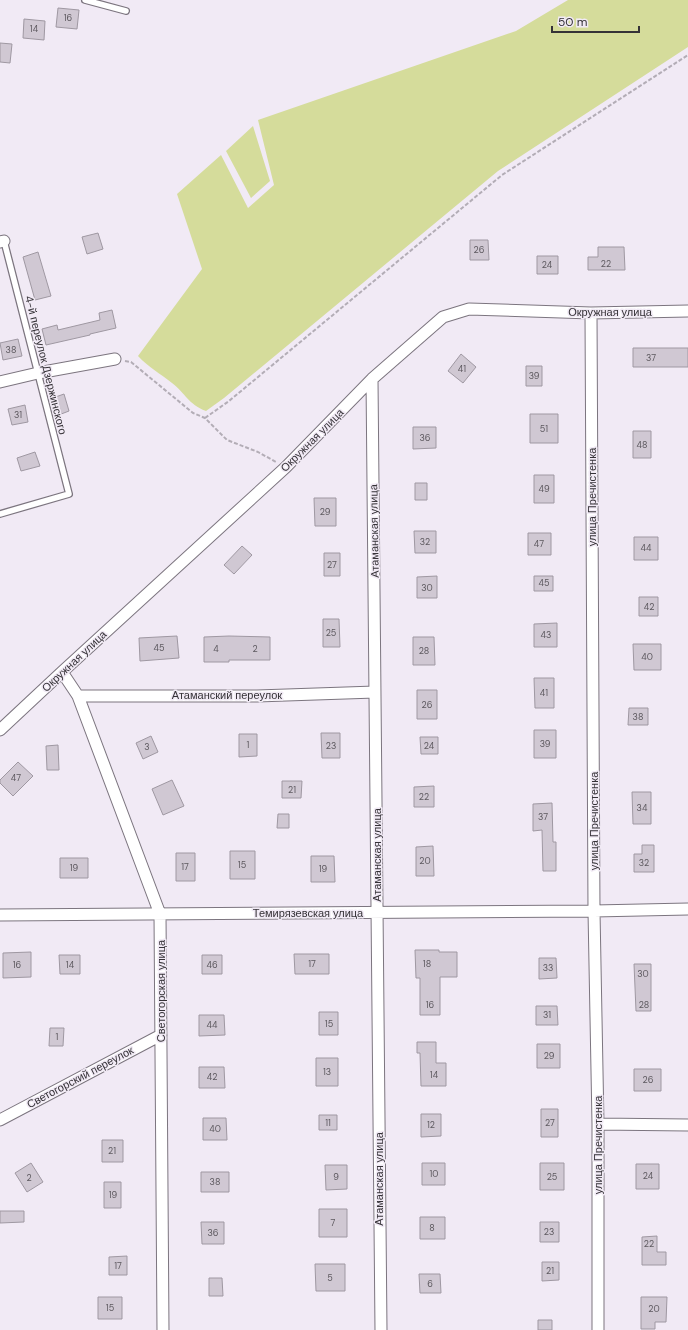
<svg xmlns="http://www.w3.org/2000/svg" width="688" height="1330" font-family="'DM Sans',sans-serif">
<rect width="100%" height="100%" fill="#f1eaf5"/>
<path fill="#d5dc9b" d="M568,0h120v47l-190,124 -274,227 -18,13c-18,-7 -20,-17 -34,-28 -11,-9 -24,-16 -34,-27l64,-87 -25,-75 44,-39 27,53 26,-23 -16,-65 258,-89z
M253,126l17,55 -19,17 -25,-47z"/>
<path fill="#d0c8d3" stroke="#9f98a2" d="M58,8l21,2 -2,19 -21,-2z
M24,19l21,2 -1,19 -21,-2z
M0,43l12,1 -2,19 -10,-1z
M98,233l5,16 -16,5 -5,-17z
M470,240h18l1,20h-19z
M598,247h26l1,23h-37v-13h10z
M38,252l13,44 -16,4 -12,-43z
M537,256h21v18h-21z
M112,310l4,18 -26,6v1l-44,10 -4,-16 15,-4 1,5 42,-10 -1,-7z
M18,339l4,17 -19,4 -3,-17z
M633,348h55v19h-55z
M461,354l15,13 -13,16 -15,-12z
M526,366h16v20h-16z
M64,394l5,17 -13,5 -6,-17z
M25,405l3,17 -16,3 -4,-16z
M530,414h28v29h-28z
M413,427h23v21l-23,1z
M633,431h18v27h-18z
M35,452l5,14 -19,5 -4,-13z
M534,475h20v28h-20z
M415,483h12v17h-12z
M314,498h22v28h-21z
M414,531h22v22h-21z
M528,533h23v22h-23z
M634,537h24v23h-24z
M242,546l10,9 -18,19 -10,-9z
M324,553h16v23h-16z
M437,576v22h-20v-21z
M534,576h19v15h-19z
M639,597h19v19h-19z
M323,619h16l1,28h-17z
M557,623v24h-23v-23z
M177,636l2,22 -39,3 -1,-23z
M229,636l41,1v23h-41v2h-25v-25z
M413,637h21l1,28h-22z
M633,644h28v26h-27z
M534,678h20v30h-19z
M417,690h20v29h-20z
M629,708h19v17h-20z
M534,730h22v28h-22z
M321,733h19v25h-18z
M239,734h18v22l-18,1z
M151,736l7,16 -15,7 -7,-16z
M420,737h18v17h-17z
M58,745l1,25h-12l-1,-24z
M18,762l15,14 -20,20 -13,-13v-3z
M172,780l12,26 -21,9 -11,-26z
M282,781h20l-1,17h-19z
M434,786v21h-20v-20z
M632,792h19v32h-18z
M552,803l1,39h3v29h-13l-1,-41 -9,1v-27z
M278,814h11v14h-12z
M642,845h12v27h-20v-18h8z
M433,846l1,30h-18v-29z
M230,851h25v28h-25z
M176,853h19v28h-19z
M311,856h23l1,26h-24z
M60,858h28v20h-28z
M415,950h24v2h18v25h-17v38h-20v-37h-4z
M31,952v25l-28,1v-25z
M294,954h35v20h-34z
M59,955h21v19h-20z
M202,955h20v19h-20z
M539,958h17l1,20 -18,1z
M634,964h17v47h-15z
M536,1006h21l1,19h-22z
M319,1012h19v23h-19z
M199,1015h25l1,20 -26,1z
M50,1028h14l-1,18h-14z
M417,1042h19v21h10v23h-25l-1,-33h-3z
M537,1044h23v24h-23z
M316,1058h22v28h-22z
M199,1067h25l1,21h-26z
M634,1069h27v22h-27z
M541,1109h17v28h-17z
M421,1114h20v22l-20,1z
M319,1115h18v15h-18z
M203,1118h23l1,22h-24z
M102,1140h21v22h-21z
M31,1163l12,19 -16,10 -12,-19z
M422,1163h23v22h-23z
M540,1163h24v27h-24z
M636,1164h23v25h-23z
M325,1165h22v24l-21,1z
M201,1172h28v20h-28z
M104,1182h17v26h-17z
M319,1209h28v28h-28z
M0,1211h24v11l-24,1z
M420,1217h25v22h-25z
M201,1222h23v22h-22z
M540,1222h19v20h-19z
M657,1236v16h9v13h-24v-28z
M127,1256v19h-18v-18z
M542,1262h17v18l-17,1z
M315,1264h30v27h-29z
M419,1274h21l1,19h-21z
M209,1278h13l1,18h-14z
M98,1297h24v22h-24z
M641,1297h26l-1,25h-11v7h-14z
M538,1320h14v10h-14z"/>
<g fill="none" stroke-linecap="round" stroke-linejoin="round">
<defs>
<path id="service" d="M85,0l41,11
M0,514l69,-20 -65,-253"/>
<path id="minor" d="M0,242l4,-1
M591,313l3,598 4,213v206
M372,379l9,951
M0,382l38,-9 77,-14
M62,672l16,24 82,218 3,416
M78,696h179l118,-4
M0,730l62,-58 224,-205 86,-88 71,-62 26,-8 122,4 97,-2
M0,915l594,-4 94,-2
M0,1120l161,-85
M598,1124l90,1"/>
</defs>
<use href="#service" stroke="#7c757f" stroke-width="8"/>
<use href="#minor" stroke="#7c757f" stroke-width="13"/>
<path stroke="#b3adb6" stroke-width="2" stroke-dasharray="4 2" stroke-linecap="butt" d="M125,361l6,1 62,51 12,5 22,22 31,12 18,10
M205,418l24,-17 273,-226 186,-120"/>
<use href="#service" stroke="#fff" stroke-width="5.5"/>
<use href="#minor" stroke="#fff" stroke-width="11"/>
</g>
<g text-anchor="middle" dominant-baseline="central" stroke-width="3" stroke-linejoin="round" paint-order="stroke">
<g font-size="9" fill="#5c585e">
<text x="68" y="18">16</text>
<text x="34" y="29">14</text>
<text x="479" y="250">26</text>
<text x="606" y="264">22</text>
<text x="547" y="265">24</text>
<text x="11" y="350">38</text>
<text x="651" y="358">37</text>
<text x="462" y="369">41</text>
<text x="534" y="376">39</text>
<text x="18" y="415">31</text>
<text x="544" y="429">51</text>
<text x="425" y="438">36</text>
<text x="642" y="445">48</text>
<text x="544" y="489">49</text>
<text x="325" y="512">29</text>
<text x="425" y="542">32</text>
<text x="539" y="544">47</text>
<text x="646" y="548">44</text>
<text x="332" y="565">27</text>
<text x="544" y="583">45</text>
<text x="427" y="588">30</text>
<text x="649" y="607">42</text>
<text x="331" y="633">25</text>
<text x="546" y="635">43</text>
<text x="159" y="648">45</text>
<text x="216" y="649">4</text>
<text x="255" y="649">2</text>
<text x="424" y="651">28</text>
<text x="647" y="657">40</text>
<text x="544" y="693">41</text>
<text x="427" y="705">26</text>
<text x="638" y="717">38</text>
<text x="545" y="744">39</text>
<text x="248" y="745">1</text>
<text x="331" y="746">23</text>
<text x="429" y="746">24</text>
<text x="147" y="747">3</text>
<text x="16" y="778">47</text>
<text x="292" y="790">21</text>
<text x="424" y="797">22</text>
<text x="642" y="808">34</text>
<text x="543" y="817">37</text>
<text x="425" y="861">20</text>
<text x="644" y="863">32</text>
<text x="242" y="865">15</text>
<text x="185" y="867">17</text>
<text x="74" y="868">19</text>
<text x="323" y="869">19</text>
<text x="312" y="964">17</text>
<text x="427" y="964">18</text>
<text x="17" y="965">16</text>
<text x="70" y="965">14</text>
<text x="212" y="965">46</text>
<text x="548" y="968">33</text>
<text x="643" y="974">30</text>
<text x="430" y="1005">16</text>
<text x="644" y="1005">28</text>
<text x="547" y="1015">31</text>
<text x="329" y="1024">15</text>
<text x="212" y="1025">44</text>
<text x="57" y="1037">1</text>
<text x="549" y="1056">29</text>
<text x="327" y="1072">13</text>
<text x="434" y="1075">14</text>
<text x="212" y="1077">42</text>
<text x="648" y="1080">26</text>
<text x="328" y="1123">11</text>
<text x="550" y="1123">27</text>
<text x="431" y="1125">12</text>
<text x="215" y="1129">40</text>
<text x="112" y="1151">21</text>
<text x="434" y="1174">10</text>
<text x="648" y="1176">24</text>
<text x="336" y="1177">9</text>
<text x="552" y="1177">25</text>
<text x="29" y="1178">2</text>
<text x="215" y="1182">38</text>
<text x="113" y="1195">19</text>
<text x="333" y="1223">7</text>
<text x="432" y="1228">8</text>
<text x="549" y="1232">23</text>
<text x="213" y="1233">36</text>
<text x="649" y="1244">22</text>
<text x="118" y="1266">17</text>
<text x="550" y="1271">21</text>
<text x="330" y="1278">5</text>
<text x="430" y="1284">6</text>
<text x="110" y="1308">15</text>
<text x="654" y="1309">20</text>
</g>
<g font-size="11" fill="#353237" stroke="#f1eaf5">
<text x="610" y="312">Окружная улица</text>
<text transform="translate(46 365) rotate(76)">4-й переулок Дзержинского</text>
<text transform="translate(312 440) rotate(-45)">Окружная улица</text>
<text transform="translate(592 497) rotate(-90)">улица Пречистенка</text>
<text transform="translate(374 531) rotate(-91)">Атаманская улица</text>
<text transform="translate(74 661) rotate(-43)">Окружная улица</text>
<text x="227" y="695">Атаманский переулок</text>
<text transform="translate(594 821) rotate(-90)">улица Пречистенка</text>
<text transform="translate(377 855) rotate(-90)">Атаманская улица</text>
<text x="308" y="913">Темирязевская улица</text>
<text transform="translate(161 991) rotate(-90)">Светогорская улица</text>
<text transform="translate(80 1077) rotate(-28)">Светогорский переулок</text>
<text transform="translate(598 1145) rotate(-90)">улица Пречистенка</text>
<text transform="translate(379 1179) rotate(-90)">Атаманская улица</text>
</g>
</g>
<path d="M552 26v6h87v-6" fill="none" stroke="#353237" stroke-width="2"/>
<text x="558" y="26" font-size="12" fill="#353237" stroke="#f1eaf5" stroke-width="3" paint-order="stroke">50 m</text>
</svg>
